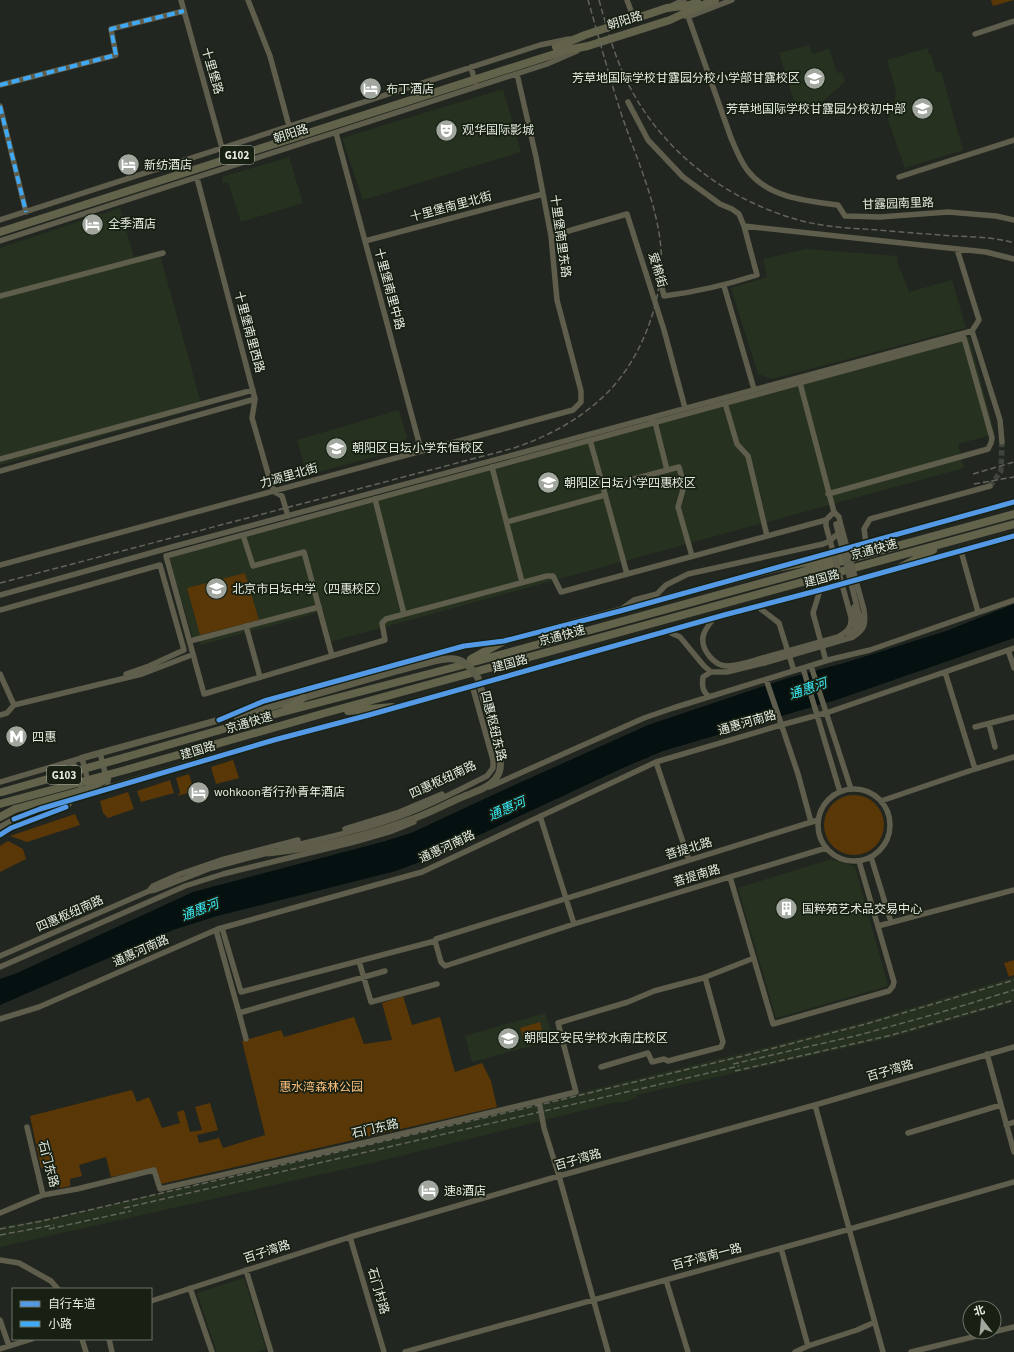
<svg xmlns="http://www.w3.org/2000/svg" width="1014" height="1352" font-family="'Source Sans 3','Noto Sans SC',sans-serif">
<rect width="100%" height="100%" fill="#222620"/>
<path fill="#26311f" d="M809,45l3,9 17,-5 8,24 5,-1 3,10 -22,19 -27,7 -17,-55z
M927,48l2,6h2l5,18 5,-1 22,79 -58,18 -17,-48 7,-21 1,-8 -9,-31z
M503,89l18,63 -158,48 -21,-62z
M289,157l14,46 -62,19 -13,-40 -5,1 -1,-6z
M120,208l14,49 25,-6 43,156 -202,58v-217z
M806,249l92,7 -1,5 12,31 43,-12 14,48 -194,51 -14,-5 -27,-86 36,-11 -4,-18z
M969,337l26,97 -37,10 6,24 -638,175 -9,-30 -116,32 -3,-8 -5,1 -24,-79 7,-3v-2z
M399,410l8,27 -10,14 -90,24 -10,-35z
M831,859l24,8 33,119 -112,32 -38,-130z
M1014,977v25l-120,35 -257,58 1,2 -13,5 -12,1 -237,59 -376,85v-20l62,-11 310,-73 400,-97 92,-24z
M545,1013l9,27 -82,22 -7,-26z
M244,1278l22,71 -9,3h-40l-20,-59z"/>
<path fill="#593706" d="M991,0h23l-21,6z
M245,573l14,47 -59,15 -13,-47z
M233,760l6,18 -23,6 -5,-17z
M189,774l5,17 -16,5 2,-4 -4,-14z
M170,780l4,13 -33,9 -4,-11z
M128,792l6,17 -26,9 -5,-5 -3,-12z
M824 825a30 30 0 1 1 60 0a30 30 0 1 1-60 0Z
M75,814l5,11 -53,17 -17,-6z
M8,841l15,8 3,10 -26,13v-26z
M1014,960v15l-5,2 -5,-14z
M403,996l9,29 28,-8 12,45 3,10 27,-9 9,18 6,26 -336,77 -6,-16 -44,9 -5,-20 -27,8 3,11 -12,3v7l-10,2 -6,-23 -13,3 -11,-52 102,-26 5,12 12,-5 13,31 18,-5 -3,-11 7,-2 6,22 12,-2 -7,-23 15,-4 8,27 -21,5 2,8 20,-5 4,10 42,-13 -23,-94 39,-11 3,7 70,-20 10,27 28,-4 -10,-37z
M540,1022l4,15 -19,6 -5,-15z"/>
<path fill="#051011" d="M1014,604v34l-175,61 -176,52 -38,16 -195,91 -34,13 -179,45 -44,14 -173,75v-26l17,-6 176,-81 189,-50 29,-9 99,-46 138,-62 140,-47 56,-15 102,-32z"/>
<g fill="none" stroke-linecap="round" stroke-linejoin="round">
<path stroke="#3f443d" stroke-width="5.5" stroke-dasharray="5.5 3" stroke-linecap="butt" d="M990,486l11,-15 1,-29"/>
<path stroke="#5f5d4b" stroke-width="5.5" d="M181,0l41,148
M248,0l22,56 19,70
M627,0l7,19
M673,5l11,-5
M685,16l8,-1 39,-15
M688,16l43,122c5,11 9,23 17,33 21,27 59,30 90,34l7,11 35,1 68,-5 48,4 18,4
M975,34l39,-13
M471,67l4,15
M0,85l116,-30 -5,-26 73,-18
M628,102l20,38 35,37 37,27 12,5 7,5 5,12 13,49c-31,10 -61,17 -93,21l-3,-12
M0,106l26,106
M336,133l85,317
M899,177l115,-37
M197,178l58,221 -3,19 19,66 4,8 7,4 6,20
M0,220l540,-175 29,-6
M744,226l242,26 28,7
M551,236l76,-22 37,116 21,78
M0,241l547,-177 30,-13
M365,241l178,-47
M957,249l22,71 -7,11 28,89 2,22
M724,286l30,103
M0,296l163,-43
M655,422l12,48
M0,459l253,-69
M492,467l30,115
M0,471l255,-72
M375,499l29,115
M834,512l5,5 1,5
M507,522l98,-27
M866,543l-2,-14 6,-10 120,-33
M961,551l17,61
M0,565l573,-155 8,-8v-11l-24,-91 -6,-64 -15,-79 -19,-83
M820,590l-7,23 13,48
M0,595l172,-48 800,-216
M757,606l22,17 15,48
M623,608l11,-8 23,-6 9,-9 22,-11 135,-30 7,-3 5,-5
M0,610l160,-45 24,85 -35,16 -23,8v4
M714,618c-4,5 -10,12 -11,19 -2,13 11,28 23,29 13,0 25,-5 37,-8
M667,631l13,6 24,29 7,6h16l37,-9
M190,641l129,-34
M1008,650l6,18
M811,666l40,123
M803,668l37,124
M945,672l30,97 39,-12
M0,674l14,31
M766,679l32,95 13,48
M709,697c-7,-6 -7,-12 -6,-20l8,-5
M0,715l7,-2 7,-8 128,-31 47,-18
M989,724l6,23
M975,727l39,-10
M100,753l9,35
M73,761l7,25
M656,762l33,98
M0,782l82,-24 9,35c-31,9 -63,17 -91,34
M489,787l155,-69 29,-10 159,-49 38,-9 144,-50
M818 825a36 36 0 1 1 72 0a36 36 0 1 1-72 0Z
M881,801l94,-32
M540,816l34,108
M818,820l-382,119 -1,2 6,21 4,4 129,-42 252,-76
M345,829l52,-16 45,-19
M0,835l11,-7 56,-21 5,-8
M281,849c40,-11 82,-18 120,-33 30,-11 58,-26 86,-40l6,-8v-8l-21,-75
M871,857l20,65
M730,877l43,147 116,-33 4,-5 1,-4 -35,-121
M149,891l4,-5 27,-12 41,-14 77,-20
M878,926l136,-36
M222,928l19,64 194,-51
M216,930l23,83 146,-42
M0,956l149,-65 6,-1 56,-22 60,-16
M359,961l12,41 66,-18
M0,967l185,-81 38,-12 131,-32 38,-11 22,-9
M239,1013l7,26
M0,1019l39,-12 179,-78 204,-57 234,-110 125,-37 48,-13 185,-64
M987,1054l27,98
M601,1067l47,-14 4,9 12,-3 4,2 53,-14 2,-5 -18,-65
M539,1101l37,-9 -18,-69 70,-21 26,-11 49,-13 51,-20
M815,1105l68,247
M1006,1125l8,-3
M27,1127l16,68 34,-6 77,-19 6,19 207,-47 172,-41 5,27 15,48 49,176
M908,1133l93,-28
M0,1213l43,-18
M350,1237l34,115
M781,1248l27,98
M0,1260l19,3 32,18 7,8
M246,1270l25,82
M666,1280l22,72
M190,1288l22,64
M151,1301l199,-64 209,-61 256,-71 199,-58
M0,1320l9,26
M82,1339l4,13
M109,1339l3,13
M0,1349l32,-10
M405,1352l445,-123 164,-47
M795,1352l13,-6 49,-16 18,-8
M911,1352l103,-25"/>
<path stroke="#5e5d49" stroke-width="7" d="M816,557l198,-55
M237,717l163,-47
M82,758l137,-38 45,-19 29,-8 171,-47 40,-5 282,-75
M91,793l183,-53 95,-25 355,-100 96,-25 194,-54"/>
<path stroke="#63624b" stroke-width="8" d="M556,47l29,-12 82,-27 23,-3 7,-3
M0,232l567,-182 21,-4 82,-26 21,-10 24,-10
M781,567l60,-11
M901,567l32,-17
M471,659l33,-18
M285,710l18,-12
M348,711l44,-4
M126,757l153,-44 180,-47 555,-152
M129,769l196,-56 689,-189
M0,817l15,-8"/>
<path stroke="#63645a" stroke-width="1.5" stroke-dasharray="6 3" stroke-linecap="butt" d="M599,0c7,25 14,51 25,75 34,75 103,127 182,147 18,4 38,6 57,7 30,2 61,5 91,7 20,1 41,1 60,7
M973,474l41,-12
M974,484l40,-7
M0,583l514,-135c35,-12 67,-29 93,-55 35,-35 57,-94 54,-144 -4,-47 -25,-91 -40,-136 -12,-37 -22,-75 -33,-113
M733,1064l126,-29 73,-20 82,-25
M735,1071l157,-36 122,-35
M124,1208l615,-142
M0,1229l42,-8 497,-116 208,-50 119,-31 148,-44
M49,1229l82,-18
M0,1235l54,-10"/>
<path stroke="#5f5d4b" stroke-width="5.5" d="M725,403l12,41 11,12 19,80
M590,440l37,134
M603,487l76,-20 5,19 -6,21 14,49
M826,520l-265,72 -8,-16h-6l-161,43 -4,4 3,17 -181,54 -38,-138 798,-218 28,100 -1,5 -3,6 -160,45
M836,524l24,95 -1,6 -10,11
M243,535l10,31 51,-14 28,104
M853,625l3,-7 -2,-11
M246,626l14,51
M763,658l75,-21c9,-5 14,-9 13,-20l-25,-91v-6l8,-8 -34,-129
M764,663l89,-26c12,-8 13,-13 11,-27l-24,-88"/>
<path stroke="#5e5d49" stroke-width="7" d="M268,853c47,-5 94,-16 139,-32 18,-6 35,-15 53,-23 11,-5 28,-9 36,-20 5,-6 5,-13 4,-20l-22,-80c-14,-23 -27,-22 -51,-15 -9,2 -18,5 -27,7"/>
<path stroke="#63624b" stroke-width="8" d="M2,792l124,-35
M0,804l129,-35
M15,809l69,-19 23,-11"/>
<path stroke="#3fa9f5" stroke-width="4" stroke-dasharray="8 4" stroke-linecap="butt" d="M0,85l116,-30 -5,-26 73,-18
M0,106l26,106"/>
<defs>
<path id="cycleway" d="M219,720l45,-19 29,-8 171,-47 40,-5 116,-30 394,-109
M14,819l26,-10 234,-69 95,-25 355,-100 96,-25 194,-54
M0,835l11,-7 55,-21"/>
</defs>
<use href="#cycleway" stroke="#172012" stroke-width="8"/>
<use href="#cycleway" stroke="#5399e6" stroke-width="5"/>
</g>
<defs>
<symbol id="school-disc" viewBox="-11 -11 22 22"><circle r="9.5" fill="#a1a79f" stroke="#172012"/><path d="M0-5L7-2L0 1L-7-2ZM-4 1L0 2.5L4 1V4Q0 6-4 4Z" fill="#fff"/></symbol>
<symbol id="hotel-disc" viewBox="-11 -11 22 22"><circle r="9.5" fill="#a1a79f" stroke="#172012"/><path d="M-6-4.5h1.5V1H6V5H4.5V3h-9V5H-6ZM-4 0a1.8 1.8 0 1 1 3.6 0ZM.5 0V-2.5h3Q6-2.5 6 0Z" fill="#fff"/></symbol>
<symbol id="theatre-disc" viewBox="-11 -11 22 22"><circle r="9.5" fill="#a1a79f" stroke="#172012"/><path d="M-5-5.5Q0-4 5-5.5V0Q5 5 0 6Q-5 5-5 0ZM-3.3-2.5H-1v1.5H-3.3ZM1-2.5H3.3v1.5H1ZM-2.8 1Q0 5.5 2.8 1Z" fill="#fff"/></symbol>
<symbol id="metro-disc" viewBox="-11 -11 22 22"><circle r="9.5" fill="#a1a79f" stroke="#172012"/><path d="M-5.5 5V-5H-3L0 0L3-5H5.5V5H3V-.5L0 4L-3-.5V5Z" fill="#fff"/></symbol>
<symbol id="building-disc" viewBox="-11 -11 22 22"><circle r="9.5" fill="#a1a79f" stroke="#172012"/><path d="M-4-6H4V6H1V3H-1V6H-4ZM-2.5-4.3h1.7v1.8h-1.7ZM.8-4.3h1.7v1.8H.8ZM-2.5-1h1.7V.8h-1.7ZM.8-1h1.7V.8H.8Z" fill="#fff"/></symbol>
</defs>
<g fill-rule="evenodd">
<use href="#school-disc" x="802" y="66" width="25" height="25"/>
<use href="#hotel-disc" x="358" y="76" width="25" height="25"/>
<use href="#school-disc" x="910" y="96" width="25" height="25"/>
<use href="#theatre-disc" x="434" y="118" width="25" height="25"/>
<use href="#hotel-disc" x="116" y="152" width="25" height="25"/>
<use href="#hotel-disc" x="80" y="212" width="25" height="25"/>
<use href="#school-disc" x="324" y="436" width="25" height="25"/>
<use href="#school-disc" x="536" y="470" width="25" height="25"/>
<use href="#school-disc" x="204" y="576" width="25" height="25"/>
<use href="#metro-disc" x="4" y="724" width="25" height="25"/>
<use href="#hotel-disc" x="186" y="780" width="25" height="25"/>
<use href="#building-disc" x="774" y="896" width="25" height="25"/>
<use href="#school-disc" x="496" y="1026" width="25" height="25"/>
<use href="#hotel-disc" x="416" y="1178" width="25" height="25"/>
</g>
<g text-anchor="middle" dominant-baseline="central" stroke-width="3.5" stroke-linejoin="round" paint-order="stroke">
<g fill="#172012" stroke="#a8afa4" stroke-width="1">
<rect x="220" y="146" width="34" height="18" rx="3"/>
<rect x="47" y="766" width="34" height="18" rx="3"/>
</g>
<g font-size="11" font-weight="bold" fill="#e6ece3">
<text x="237" y="155">G102</text>
<text x="64" y="775">G103</text>
</g>
<g font-size="12" fill="#e6ece3" stroke="#172012">
<text transform="translate(625 21) rotate(-17)">朝阳路</text>
<text transform="translate(212 71) rotate(74)">十里堡路</text>
<text transform="translate(291 134) rotate(-18)">朝阳路</text>
<text transform="translate(898 204) rotate(-2)">甘露园南里路</text>
<text transform="translate(451 207) rotate(-15)">十里堡南里北街</text>
<text transform="translate(560 236) rotate(82)">十里堡南里东路</text>
<text transform="translate(657 270) rotate(73)">爱棉街</text>
<text transform="translate(389 289) rotate(75)">十里堡南里中路</text>
<text transform="translate(249 332) rotate(75)">十里堡南里西路</text>
<text transform="translate(289 476) rotate(-16)">力源里北街</text>
<text transform="translate(874 550) rotate(-15)">京通快速</text>
<text transform="translate(822 579) rotate(-15)">建国路</text>
<text transform="translate(562 636) rotate(-15)">京通快速</text>
<text transform="translate(510 664) rotate(-15)">建国路</text>
<text transform="translate(249 723) rotate(-16)">京通快速</text>
<text transform="translate(747 723) rotate(-16)">通惠河南路</text>
<text transform="translate(493 726) rotate(76)">四惠枢纽东路</text>
<text transform="translate(198 751) rotate(-17)">建国路</text>
<text transform="translate(443 780) rotate(-25)">四惠枢纽南路</text>
<text transform="translate(447 847) rotate(-25)">通惠河南路</text>
<text transform="translate(689 849) rotate(-17)">菩提北路</text>
<text transform="translate(697 876) rotate(-17)">菩提南路</text>
<text transform="translate(70 914) rotate(-24)">四惠枢纽南路</text>
<text transform="translate(141 951) rotate(-24)">通惠河南路</text>
<text transform="translate(890 1071) rotate(-16)">百子湾路</text>
<text transform="translate(375 1129) rotate(-13)">石门东路</text>
<text transform="translate(578 1160) rotate(-16)">百子湾路</text>
<text transform="translate(48 1164) rotate(75)">石门东路</text>
<text transform="translate(267 1252) rotate(-18)">百子湾路</text>
<text transform="translate(707 1257) rotate(-15)">百子湾南一路</text>
<text transform="translate(378 1291) rotate(74)">石门村路</text>
</g>
<g font-size="12" fill="#e6ece3" stroke="#172012" text-anchor="start">
<text x="800" y="78" text-anchor="end">芳草地国际学校甘露园分校小学部甘露校区</text>
<text x="386" y="89">布丁酒店</text>
<text x="906" y="109" text-anchor="end">芳草地国际学校甘露园分校初中部</text>
<text x="462" y="130">观华国际影城</text>
<text x="144" y="165">新纺酒店</text>
<text x="108" y="224">全季酒店</text>
<text x="352" y="448">朝阳区日坛小学东恒校区</text>
<text x="564" y="483">朝阳区日坛小学四惠校区</text>
<text x="232" y="589">北京市日坛中学（四惠校区）</text>
<text x="32" y="737">四惠</text>
<text x="214" y="792">wohkoon者行孙青年酒店</text>
<text x="802" y="909">国粹苑艺术品交易中心</text>
<text x="524" y="1038">朝阳区安民学校水南庄校区</text>
<text x="444" y="1191">速8酒店</text>
</g>
<g font-size="12" fill="#fdbf7d" stroke="#172012">
<text x="321" y="1087">惠水湾森林公园</text>
</g>
<g font-size="13" font-style="italic" fill="#39edf9" stroke="#172012">
<text transform="translate(808 689) rotate(-19)">通惠河</text>
<text transform="translate(507 809) rotate(-24)">通惠河</text>
<text transform="translate(200 910) rotate(-21)">通惠河</text>
</g>
</g>
<rect x="12" y="1288" width="140" height="52" fill="#172012" stroke="#6a7266"/>
<rect x="20" y="1301" width="20" height="6" fill="#5399e6" stroke="#6a7266"/>
<text x="48" y="1308" font-size="12" fill="#e6ece3">自行车道</text>
<rect x="20" y="1321" width="20" height="6" fill="#3fa9f5" stroke="#6a7266"/>
<text x="48" y="1328" font-size="12" fill="#e6ece3">小路</text>
<g transform="translate(982 1320) rotate(344)"><circle r="19" fill="#172012" stroke="#6a7266"/>
<path d="M0-3L7 15L0 10L-7 15Z" fill="#a1a79f"/>
<text y="-6" font-size="11" font-weight="bold" text-anchor="middle" fill="#e6ece3">北</text>
</g>
</svg>
